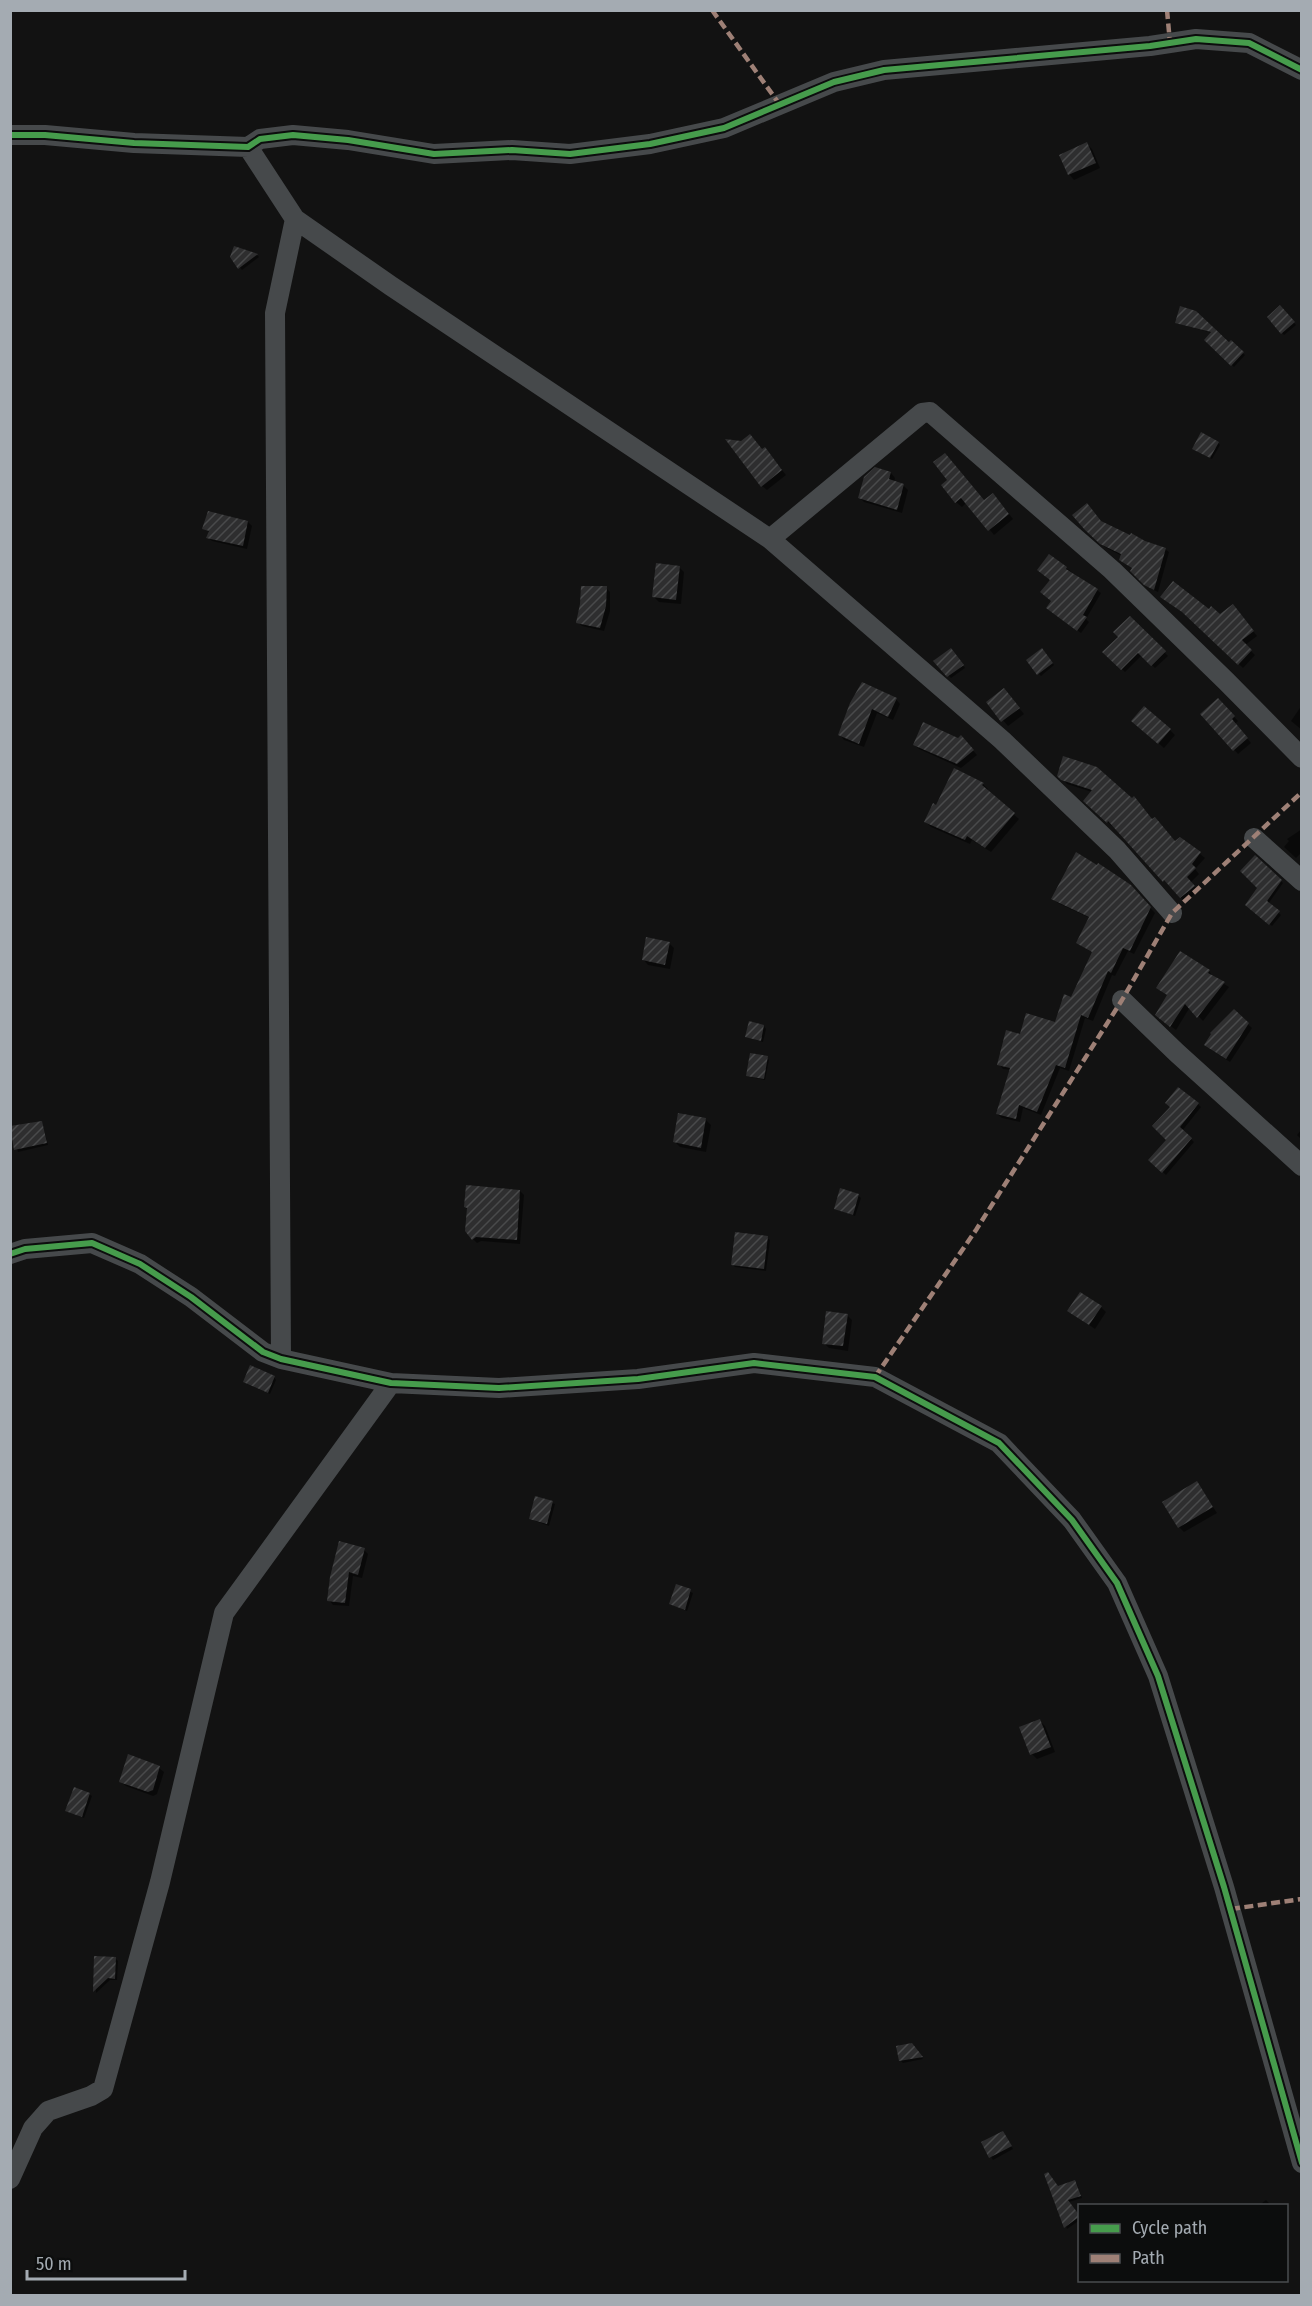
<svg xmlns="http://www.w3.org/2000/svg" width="1312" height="2306" font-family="'Fira Sans Condensed',sans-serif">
<defs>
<pattern id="building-hatch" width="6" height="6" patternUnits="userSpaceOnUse" patternTransform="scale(1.5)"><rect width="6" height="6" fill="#2e2e2f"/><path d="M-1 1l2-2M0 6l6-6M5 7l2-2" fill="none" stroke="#494a4b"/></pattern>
</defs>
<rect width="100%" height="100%" fill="#121212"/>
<path fill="#0007" d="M1087,144l5,5 8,19 -26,12 -5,-6z
M235,248l22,7 2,2 -17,13 -10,-13z
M1280,307l16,18 -12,10 -15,-18z
M1195,312l50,43 -11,12 -28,-27 6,-7 -35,-10z
M741,443l28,11 17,21 -19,15 -5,-4z
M1218,443l2,2 -8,14 -16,-8z
M876,469l15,4 4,5 -1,4 9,3 5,5 -6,23 -38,-11 -5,-5z
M949,480l35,22 14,-2 15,19 -19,16 -27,-33 -5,5 -6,-5z
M248,522l4,4 -5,23 -35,-8 -4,-4 2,-4 -6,-5z
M1102,523l29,14 34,12 4,3 -11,40 -8,-4 -18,-17 1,-3 -13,-8 2,-4 -17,-9 -15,-13z
M679,567l5,5 -3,32 -22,-2 -5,-5z
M1066,568l35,25 -15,26 3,3 -8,11 -30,-22 1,-31z
M606,588l4,4v19l-6,20 -22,-5 -4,-4z
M1162,597l47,14 11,5 17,-6 20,26 -12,9 10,10 -12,13 -55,-52z
M1149,637l19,19 -13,12 -13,-13 -17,17 -20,-20z
M953,652l12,16 -14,10 -16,-16z
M1044,652l10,13 -13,11 -2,-2z
M1009,696l15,18 -16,12 -20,-23z
M896,699l4,5 -7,16 -16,-7 -13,34 -20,-7 -4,-5 12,-31z
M1218,700l20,21 -3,3 16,19 -13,11 -36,-40z
M1302,705v25l-11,-9z
M1138,726l32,4 5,5 -11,13z
M961,737l16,18 -16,13 -42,-19 -4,-4 43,-5z
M1064,758l89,62 23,22 4,-4 25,20 -10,11 4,5 -8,8 7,9 -13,11 -72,-77 -1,1 -27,-25 7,-9 -25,-8 -8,-9z
M983,784l5,5 -1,2 32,28 -28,33 -19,-12 -2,4 -39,-17 -5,-5 11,-15z
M1302,829v28l-2,-3 -4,4 -12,-11 5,-6 -2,-2z
M1255,857l28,26 -15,21 13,11 -9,11 -23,-19 10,-19z
M1135,891l20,22 -21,41 -6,-3 -13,25 -3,-1 -19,46 -8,-3 -16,53 -9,-3 -19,47 -18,-7 -3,14 -18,-4 -5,-4 14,-44 -8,-1 -4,-5 22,-29 35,-11 16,-26 21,-45 -16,-10 13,-25 -32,-15 -5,-4z
M669,943l5,5 -4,21 -22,-4 -5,-6z
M1209,971l4,6 16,10 -26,34 -13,-14 -14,23 -15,-11 7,-23 -10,-8z
M1234,1011l18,17 -22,34 -20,-13z
M764,1026l2,3 -3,13 -16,-5z
M767,1058l2,2 -4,20 -15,-3 -3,-2z
M1198,1104l3,3 -19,24 12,11 -28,33 -16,-15z
M705,1119l6,6 -5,27 -26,-5 -5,-5z
M42,1122l6,23 -30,7 -7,-24z
M1302,1129v11l-5,-5z
M520,1191l4,4 -4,49 -39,-3 -4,2 -4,-4 -5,-29 -3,-3z
M858,1195l3,3 -6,18 -19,-7z
M767,1238l3,2 -4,31 -31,-4 -2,-2z
M1101,1307l5,5 -11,17 -26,-18z
M847,1315l5,5 -4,31 -19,-3 -5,-5z
M274,1377l2,3 -6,14 -23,-10z
M1197,1483l20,30 -33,19 -5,-5z
M536,1497l19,7 -6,22 -19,-7z
M364,1550l4,4 -6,24 -9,-2 -4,30 -16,-1 -4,-5z
M677,1586l16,7 -6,18 -16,-7z
M1040,1721l5,5 10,26 -18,7 -5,-5z
M159,1768l5,4 -7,22 -4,2 -27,-10 -5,-4z
M89,1794l3,2 -8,22 -17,-8z
M96,1957l20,2 2,2 -1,19h-7l-14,13z
M911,2044l12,15 -20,4 -2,-2z
M1005,2135l8,14 -20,11 -10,-17z
M1046,2175l12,13 17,-6 2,2 5,14 -13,4 11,14v4l-13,9z
M1266,2200l6,6h-14z"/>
<path fill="url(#building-hatch)" d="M1087,142l9,21 -28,12 -9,-20z
M234,246l24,8 -20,15 -8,-12z
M1280,305l15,17 -14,12 -14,-17z
M1180,306l16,5 33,31 2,-2 13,12 -13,14 -27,-26 7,-8 -36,-9z
M1201,432l18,10 -9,16 -18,-9z
M750,434l12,15 3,-2 17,23 -21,17 -36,-48 16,2z
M945,453l39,47 9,-7 16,21 -21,17 -27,-33 -6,5 -14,-18 6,-5 -14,-18z
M875,467l16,5 -2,7 15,5 -7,26 -39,-12 6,-21z
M1087,503l14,18 29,14 1,-2 14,8 21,7 -12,42 -10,-5 -14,-14 2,-3 -13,-8 2,-6 -21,-10 -15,-14 -13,-15z
M208,511l40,10 -5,25 -37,-8 3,-7 -7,-2z
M1049,554l18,13 -1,2 32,20 -15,26 4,2 -10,14 -31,-23 5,-7 -11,-9 10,-12 -13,-10z
M656,563l24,3 -4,34 -24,-3z
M1173,581l36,28 2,-3 9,8 13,-10 21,27 -12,9 10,10 -14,15 -56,-53 -22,-15z
M581,586h26l-1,20 -6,22 -24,-5 4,-19z
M1130,616l36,35 -15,15 -13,-13 -17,17 -19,-18 16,-15 -5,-5z
M951,648l13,17 -17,12 -14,-16z
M1042,648l11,15 -16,12 -11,-15z
M862,682l35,16 -9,19 -16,-8 -13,35 -21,-9 12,-32z
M1004,688l16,20 -19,14 -15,-20z
M1218,698l17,18 -3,3 16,19 -15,13 -33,-37z
M1144,706l27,23 -13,15 -27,-23z
M923,722l35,16 3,-3 13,15 -17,14 -44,-19z
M1063,756l34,11 35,31 2,-2 18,23 3,-2 20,24 5,-4 21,15 -9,12 4,4 -9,9 8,9 -15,12 -16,-18 -1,2 -55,-61 -1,2 -24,-22 9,-11 -31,-10 -4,-4z
M954,768l30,15 -2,2 33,28 -30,35 -18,-12 -2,4 -41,-18 9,-19 3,2z
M1076,852l21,13 1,-2 33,22 20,22 -21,44 -7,-3 -12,25 -3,-2 -20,47 -7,-3 -16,53 -9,-3 -19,47 -18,-7 -3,14 -20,-5 14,-46 -13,-3 9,-35 14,4 6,-21 29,9 9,-28 7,3 21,-45 -16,-9 13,-26 -38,-18z
M1255,855l27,25 -15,21 13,10 -11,14 -24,-20 12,-17 -17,-17z
M646,937l24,5 -5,23 -23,-5z
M1180,951l30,19 -2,3 17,9 -28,36 -12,-14 -15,23 -15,-12 12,-20 -11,-7z
M1234,1009l15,14 -23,36 -22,-14 7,-11 -1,-1z
M749,1021l15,4 -3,16 -16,-4z
M750,1053l18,3 -4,23 -18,-3z
M1178,1087l21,16 -19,24 12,11 -30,35 -14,-13 18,-20 -14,-14 18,-19 -5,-4z
M678,1113l28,5 -5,30 -28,-6z
M42,1121l5,22 -33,7 -4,-24z
M466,1185l54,5 -3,50 -41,-3 -4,3 -7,-9 2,-23 -3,-1z
M840,1188l19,6 -6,21 -19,-6z
M735,1232l33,4 -4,33 -33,-4z
M1080,1292l22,14 -13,19 -22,-14z
M826,1311l22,3 -5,32 -21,-2z
M250,1365l25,11 -7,17 -25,-11z
M1197,1481l16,26 -35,21 -16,-26z
M535,1496l18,5 -6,23 -18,-5z
M339,1541l26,7 -7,27 -9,-3 -4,31 -18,-2 3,-24z
M676,1584l15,5 -6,21 -16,-6z
M1040,1719l11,28 -21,8 -11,-28z
M128,1754l32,12 -7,24 -5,2 -29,-10z
M74,1787l16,6 -8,24 -17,-6z
M94,1956l22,1 -1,22 -7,-1 -15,14z
M912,2043l11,14 -24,4 -3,-15z
M1003,2131l9,15 -23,12 -8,-16z
M1048,2172l10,14 17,-6 6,16 -13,4 12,16 -16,12 -20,-54z"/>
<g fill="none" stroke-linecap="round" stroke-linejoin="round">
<path stroke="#46494b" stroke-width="20" d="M10,135h35l89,8 114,4 12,-8 33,-4 55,5 86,14 78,-4 58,4 80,-10 74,-16 110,-46 50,-12 266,-24 46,-7 53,4 53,27
M248,147l47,72 96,67 379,253 232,201 115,110 55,63
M770,539l152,-126 8,-1 182,158 114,111 76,77
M1254,838l48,43
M1122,1000l55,53 125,113
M10,1254l15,-5 67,-6 48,21 51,33 72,55 18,7 110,24 108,5 139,-9 116,-16 121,14 124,66 73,77 45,63 41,93 66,211 78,276
M281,1359l-6,-1046 20,-94
M10,2179l23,-51 15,-17 43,-15 12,-7 57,-207 64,-269 167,-230"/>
<path stroke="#9e8076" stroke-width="4.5" stroke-dasharray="9 4.5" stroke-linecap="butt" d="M712,10l68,95
M1167,10l3,33
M875,1377l101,-147 146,-230 50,-87 130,-121
M1231,1909l71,-10"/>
<defs>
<path id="cycleway" d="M10,135h35l89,8 114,4 12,-8 33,-4 55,5 86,14 78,-4 58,4 80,-10 74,-16 110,-46 50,-12 266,-24 46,-7 53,4 53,27
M10,1254l15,-5 67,-6 48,21 51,33 72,55 18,7 110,24 108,5 139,-9 116,-16 121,14 124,66 73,77 45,63 41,93 66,211 78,276"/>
</defs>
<use href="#cycleway" stroke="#0c0d0d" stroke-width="10"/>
<use href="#cycleway" stroke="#469c4c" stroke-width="6"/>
</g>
<rect width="1312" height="2306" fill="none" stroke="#a4abb2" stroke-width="24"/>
<rect x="1078" y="2204" width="210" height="78" fill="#0c0d0d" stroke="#494c4f" stroke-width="1.5"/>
<rect x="1090" y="2224" width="30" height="9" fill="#469c4c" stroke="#494c4f" stroke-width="1.5"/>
<text x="1132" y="2234" font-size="18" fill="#a4abb2">Cycle path</text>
<rect x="1090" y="2254" width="30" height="9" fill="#9e8076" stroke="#494c4f" stroke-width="1.5"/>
<text x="1132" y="2264" font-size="18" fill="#a4abb2">Path</text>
<path d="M27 2270v9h158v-9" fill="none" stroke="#a4abb2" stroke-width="3"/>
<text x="36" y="2270" font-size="18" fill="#a4abb2" stroke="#0c0d0d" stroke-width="4.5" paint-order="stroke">50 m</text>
</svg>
